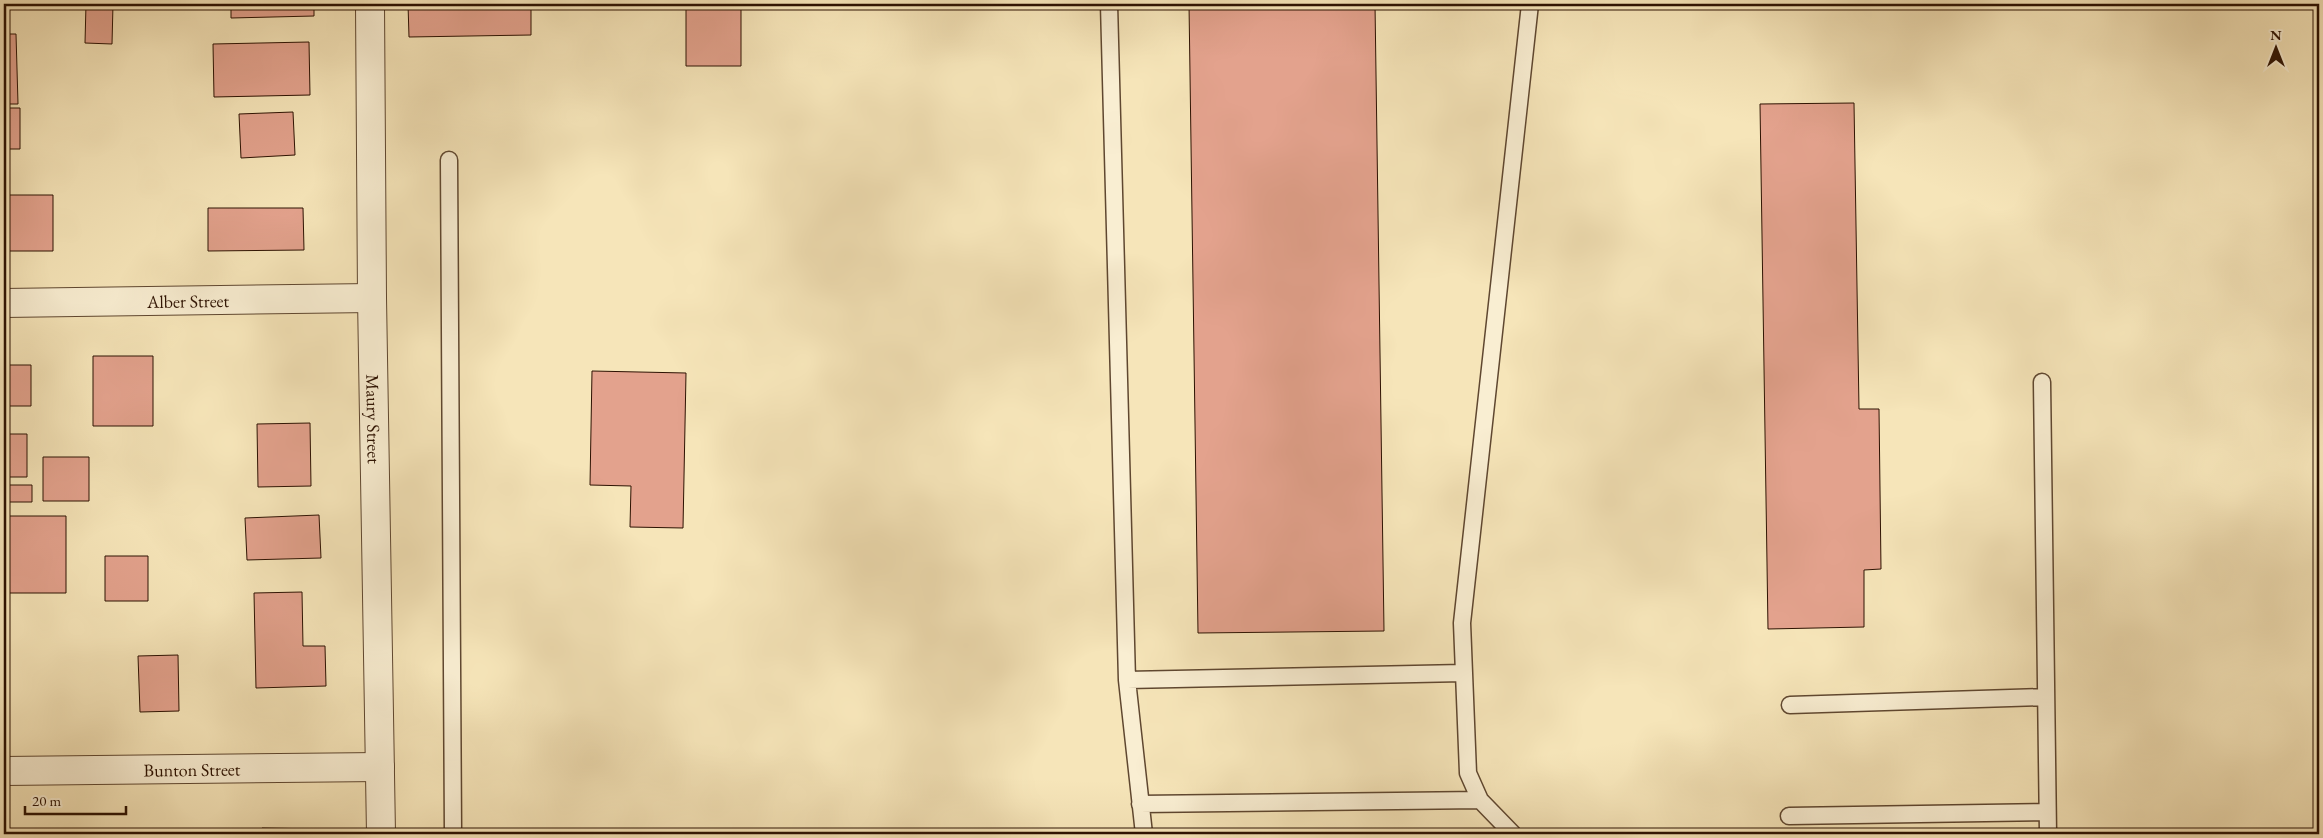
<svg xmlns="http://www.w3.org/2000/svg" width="2323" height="838" font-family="'EB Garamond',serif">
<rect width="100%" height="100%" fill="#f6e5b9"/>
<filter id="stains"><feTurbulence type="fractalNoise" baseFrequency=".004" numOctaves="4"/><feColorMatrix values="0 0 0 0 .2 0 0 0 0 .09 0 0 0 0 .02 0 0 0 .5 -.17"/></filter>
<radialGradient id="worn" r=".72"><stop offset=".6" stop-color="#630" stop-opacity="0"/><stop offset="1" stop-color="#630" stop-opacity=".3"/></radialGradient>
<path fill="#e3a28d" stroke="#2d1202" d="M86,4h27l-1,40 -27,-1z
M231,4h83v12l-83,2z
M408,4h123v31l-122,2z
M686,4h55v62h-55z
M1189,4h186l9,627 -186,2z
M4,34h12l2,70h-14z
M309,42l1,53 -96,2 -1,-53z
M1854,103l5,306h20l2,160 -17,1v57l-96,2 -8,-525z
M4,108h16v41h-16z
M293,112l2,43 -54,3 -2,-44z
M4,195h49v56h-49z
M208,208h95l1,42 -96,1z
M93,356h60v70h-60z
M4,365h27v41h-27z
M592,371l94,2 -3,155 -53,-1 1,-41 -41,-1z
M310,423l1,63 -53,1 -1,-63z
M4,434h23v43h-23z
M43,457h46v44h-46z
M4,485h28v17h-28z
M319,515l2,43 -74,2 -2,-42z
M4,516h62v77h-62z
M105,556h43v45h-43z
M302,592l1,54h22l1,40 -70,2 -2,-95z
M178,655l1,56 -39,1 -2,-56z
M262,828l60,1v5h-60z"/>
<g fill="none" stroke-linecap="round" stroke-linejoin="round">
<defs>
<path id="lane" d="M1109,4l18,676 17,154
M449,160l4,674
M2042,382l6,452
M1127,680l336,-7
M1790,705l255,-8
M1140,804l340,-4
M1789,816l258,-4
M1513,834l-33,-34 -12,-27 -6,-150 68,-619"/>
<g id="street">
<path id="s1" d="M370,4l2,294 9,536"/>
<path id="s2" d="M4,303l368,-5"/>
<path id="s3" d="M4,771l376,-4"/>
</g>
</defs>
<use href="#lane" stroke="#5f4730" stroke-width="19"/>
<use href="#street" stroke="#5f4730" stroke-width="30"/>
<use href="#lane" stroke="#f9eed2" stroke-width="16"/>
<use href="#street" stroke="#f9eed2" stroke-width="28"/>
</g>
<g text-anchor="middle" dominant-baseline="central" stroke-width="4.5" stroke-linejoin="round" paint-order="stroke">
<g font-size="18" fill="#2d1202" stroke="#f9eed2">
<text stroke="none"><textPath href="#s2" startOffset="184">Alber Street</textPath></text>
<text stroke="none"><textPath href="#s1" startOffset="415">Maury Street</textPath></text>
<text stroke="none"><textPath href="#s3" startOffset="188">Bunton Street</textPath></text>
</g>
</g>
<rect width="2323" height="838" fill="none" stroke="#f6e5b9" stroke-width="20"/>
<rect x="5" y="5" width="2313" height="828" fill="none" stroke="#2d1202" stroke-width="2.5"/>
<rect x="10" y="10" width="2303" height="818" fill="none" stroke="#2d1202"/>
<g transform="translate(2276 48)" stroke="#f9eed2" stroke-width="4" paint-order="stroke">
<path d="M0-4L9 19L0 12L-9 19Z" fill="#2d1202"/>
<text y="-8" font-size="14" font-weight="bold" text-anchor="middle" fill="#2d1202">N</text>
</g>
<path d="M25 806v8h101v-8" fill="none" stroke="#2d1202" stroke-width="2.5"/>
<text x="32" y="806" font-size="15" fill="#2d1202" stroke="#f9eed2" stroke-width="4" paint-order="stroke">20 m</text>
<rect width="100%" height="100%" filter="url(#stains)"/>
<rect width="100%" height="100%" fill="url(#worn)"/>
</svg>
